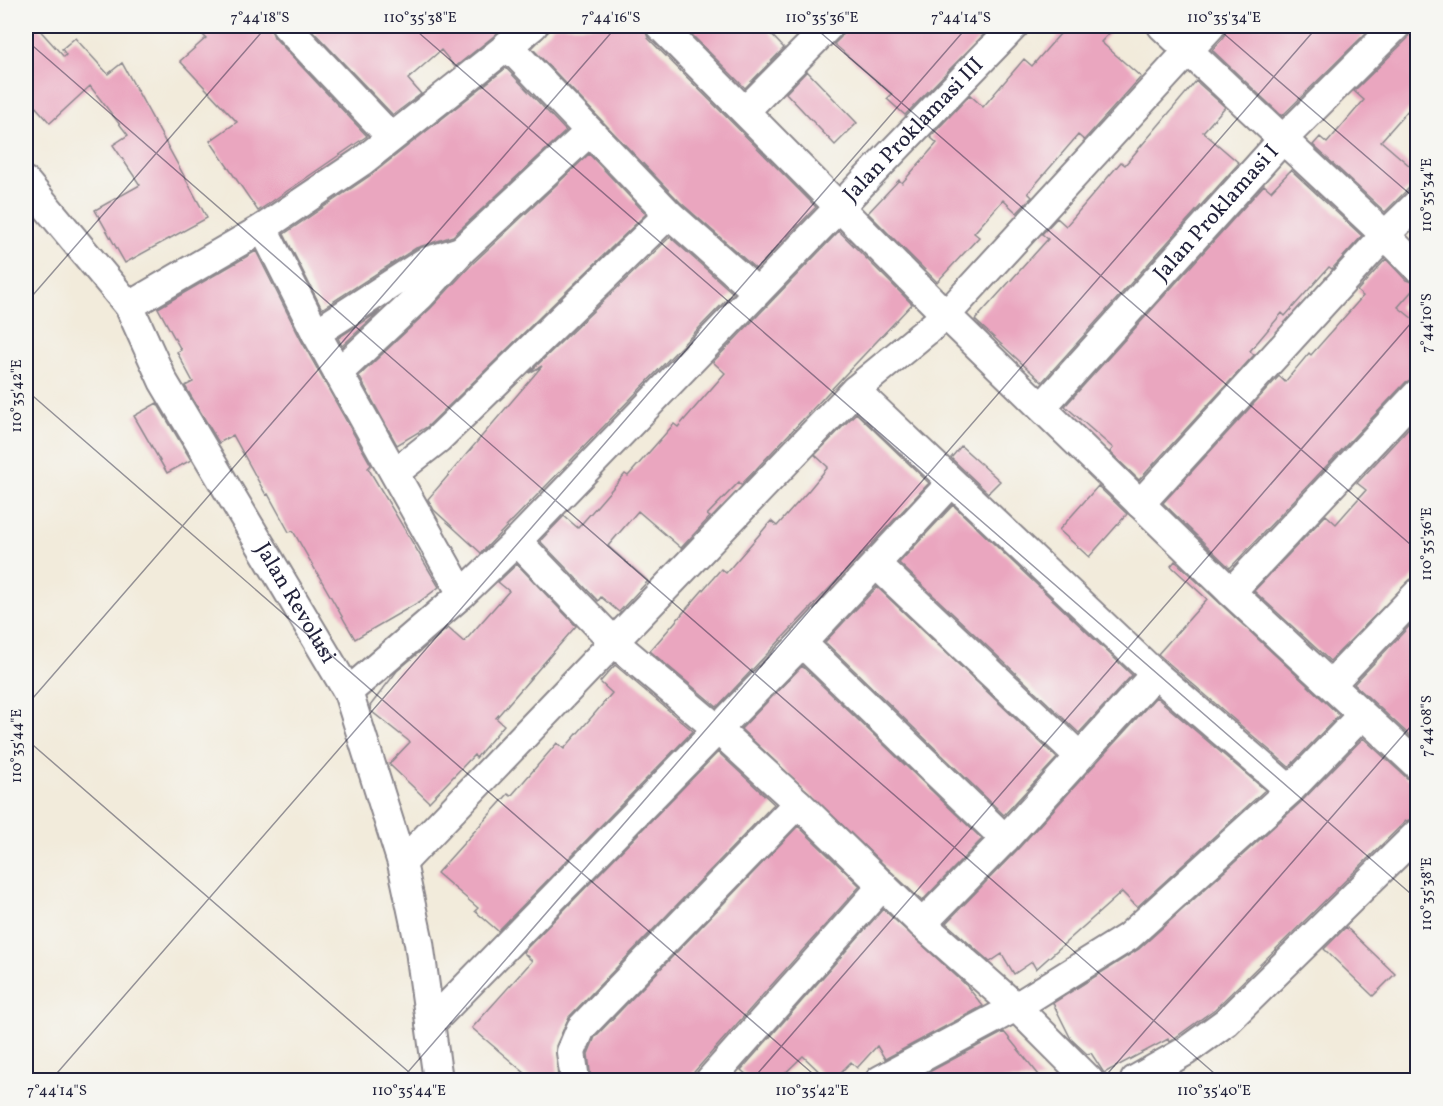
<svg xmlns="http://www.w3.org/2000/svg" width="1443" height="1106" font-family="Vollkorn,serif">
<rect width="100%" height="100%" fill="#f6f6f2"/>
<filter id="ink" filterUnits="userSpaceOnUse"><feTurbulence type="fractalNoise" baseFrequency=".0167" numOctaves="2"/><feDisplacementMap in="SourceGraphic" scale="12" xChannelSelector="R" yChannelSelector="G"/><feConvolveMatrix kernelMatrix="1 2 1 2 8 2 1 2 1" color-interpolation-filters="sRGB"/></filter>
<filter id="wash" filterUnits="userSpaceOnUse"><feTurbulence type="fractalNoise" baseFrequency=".008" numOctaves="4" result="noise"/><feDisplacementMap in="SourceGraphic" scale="24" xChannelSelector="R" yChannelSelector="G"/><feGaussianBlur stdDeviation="1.35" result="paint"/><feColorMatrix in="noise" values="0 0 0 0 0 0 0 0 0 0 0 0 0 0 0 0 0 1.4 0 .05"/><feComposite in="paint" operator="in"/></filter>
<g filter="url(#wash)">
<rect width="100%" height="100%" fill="#f2ebdb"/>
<g id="blocks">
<path fill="#eaa6bf" d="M26,26h10l28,31 2,-2 -4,-6 13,-11 33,36 14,-11 85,155 -82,45 -30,-53 45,-25 -27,-40 15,-10 -38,-49 -40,37 -24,-27z
M194,26h76l4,11 93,99 -109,75 -48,-70 27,-19 -57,-61 26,-23z
M308,26h193l3,2 -49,39 -14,-17 -33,29 13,15 -28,21z
M554,26h90l4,12 168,169 -60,62 -76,-67 -148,-154z
M683,26h80l21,22 -39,40z
M845,26h147l-87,89 -18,-16 5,-5 -58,-50 7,-7z
M1067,26h49l-15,16 40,35 -57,63 -6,-5 -50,58 4,4 -15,16 -14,-13 -29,33 5,4 -42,45 -69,-69 31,-33 3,3 35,-40 -7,-6 40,-42 13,12 41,-48 8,7z
M1227,26h146l-91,90 -70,-66 12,-13z
M1412,26h6v73l-37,42 37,32v6l-33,33 -72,-67 7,-8 7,6 37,-43 -10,-9 54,-53z
M506,68l60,63 -113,105 -37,12 -94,61 -38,-75 87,-59z
M807,71l50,52 -22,22 -49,-52z
M1196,81l29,26 -22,25 36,31 -197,219 -67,-62 73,-81 -6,-5 15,-16 9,8 55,-64 4,3z
M589,154l57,60 -219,213 -30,18 -38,-69 72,-68 42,-45z
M1291,170l71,66 -30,33 -3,-2 -44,49 -3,-3 -32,38 4,4 -115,125 -29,-28 3,-4 -48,-42 199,-221 7,6z
M839,231l73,73 -171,181 -2,-3 -32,33 3,2 -29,31 -43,-37 -30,35 40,35 -29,31 -18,-15 -3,4 -58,-60 24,-25 14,12 47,-54 3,2 46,-52 4,3 47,-54 -12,-11z
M670,237l63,56 -252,260 -47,-43 -6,-11 114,-133 -13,7z
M256,251l45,89 70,125 -3,3 71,119 -20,15 -64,37 -62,-108 -4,1 -21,-38 -2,1 -33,-60 -14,8 -34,-57 8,-4 -16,-30 4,-2 -23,-42z
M1386,259l20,21 12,4 -20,23 20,16v54l-12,5 -176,186 -67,-65 116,-127 6,6 24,-29 2,2 52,-59 -6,-5z
M380,311l-38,35 -4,-8z
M157,403l34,57 -24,13 -33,-57z
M856,413l73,70 -212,224 -67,-56 71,-82 5,4 45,-52 6,5 32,-36 19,-23 -13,-12z
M1418,418v154l-88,89 -76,-70 72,-76 10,9 30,-34 -9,-7z
M961,446l39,35 -12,12 -37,-35z
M1098,486l29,28 -38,43 -30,-27z
M953,505l179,170 -53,58 -180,-170z
M1175,561l164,154 -50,52 -131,-113 49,-55 -36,-33z
M517,564l59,62 -80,92 8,7 -28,33 -2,-3 -45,47 -40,-38 21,-22 -39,-31 -1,-5 27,-35 51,-43 16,14 45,-51 -11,-9z
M877,587l180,171 -53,57 -179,-173z
M1418,617v126l-64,-59z
M615,665l78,66 -195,200 -23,-20 3,-3 -41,-35 71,-79 3,2 46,-53 7,6 32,-37 16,-19 -12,-11z
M802,666l180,173 -60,62 -181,-172z
M1156,697l109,93 -128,117 -15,-15 -86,77 -4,-7 -18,12 -12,-20 -12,8 -44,-39 71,-73z
M1363,738l44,40 11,4v35l-12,4 -191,188 -46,33 -1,-3 -64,34 -13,-20 -4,1 -16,-15 -18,-36 86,-54 162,-147z
M718,752l56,52 -205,213 -13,29 2,34h-25l-61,-52 60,-67 -9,-9z
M798,826l62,60 -173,194h-96l-3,-26 7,-17z
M883,909l83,76 17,21 -98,53 -8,-13 -20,22 -6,-6 -18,18h-5l-25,-24 -25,24h-25l-12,-10z
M1346,927l49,47 -22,22 -49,-47z
M1004,1032l39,48h-129z"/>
</g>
</g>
<g filter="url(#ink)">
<use href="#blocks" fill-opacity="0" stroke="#8a868b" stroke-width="1.5"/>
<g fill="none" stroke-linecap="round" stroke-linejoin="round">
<defs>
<g id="minor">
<path d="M286,26l105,111"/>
<path d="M660,26l286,289 285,277 187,174"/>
<path d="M1162,26l223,209 33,33"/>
<path d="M507,45l162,169 87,77"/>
<path d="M745,111l84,-85"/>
<path id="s1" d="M26,182l103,124 34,75 185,311 54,171 17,80 19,137"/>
<path d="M263,228l53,105 146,261"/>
<path d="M129,306l134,-78 98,-66 172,-136"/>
<path d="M316,333l109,-71 36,-11"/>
<path d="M338,373l82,-77 41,-45 128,-119"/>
<path d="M855,390l300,284 135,116"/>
<path id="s2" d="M1042,407l241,-268 113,-113"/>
<path d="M396,472l42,-33 231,-225"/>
<path d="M1140,504l245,-269 33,-32"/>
<path d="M517,541l98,102 101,85 82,75 124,121 94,83 73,73"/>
<path d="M876,564l203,192"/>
<path d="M1231,592l187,-199"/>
<path d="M802,643l203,196"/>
<path d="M1331,684l87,-91"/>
<path id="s3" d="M348,692l114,-98 55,-53 497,-515"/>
<path d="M402,863l453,-473 91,-75 265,-289"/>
<path d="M922,924l83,-85 150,-165"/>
<path d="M430,1024l372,-381 149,-160"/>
<path d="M575,1080l-4,-28 10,-24 217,-225"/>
<path d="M710,1080l173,-195"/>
<path d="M880,1080l136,-73 112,-70 162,-147 71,-74"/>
<path d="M1135,1080l51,-29 40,-29 192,-189"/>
</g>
</defs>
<use href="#minor" stroke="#8a868b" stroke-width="32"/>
<use href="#minor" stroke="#fff" stroke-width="28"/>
</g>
</g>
<path fill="none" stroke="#22223b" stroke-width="1.5" stroke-opacity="0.45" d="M411,26l1007,874M813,26l605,525M1215,26l203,175M26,40l1196,1040M26,303l241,-277M26,390l794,690M26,706l591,-680M26,739l392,341M51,1080l917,-1054M401,1080l917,-1054M752,1080l666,-765M1102,1080l316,-362"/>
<g text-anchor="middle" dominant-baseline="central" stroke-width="5" stroke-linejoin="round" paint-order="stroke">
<g font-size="22" fill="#22223b" stroke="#f6f6f2">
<text stroke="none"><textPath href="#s3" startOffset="798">Jalan Proklamasi III</textPath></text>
<text stroke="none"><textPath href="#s2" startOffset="261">Jalan Proklamasi I</textPath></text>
<text stroke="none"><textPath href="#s1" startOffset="502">Jalan Revolusi</textPath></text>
</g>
</g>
<rect width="1443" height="1106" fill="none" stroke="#f6f6f2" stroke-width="66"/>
<rect x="33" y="33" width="1377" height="1040" fill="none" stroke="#22223b" stroke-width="2"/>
<g font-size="15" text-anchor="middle" fill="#22223b">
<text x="260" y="22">7°44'18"S</text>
<text x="420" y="22">110°35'38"E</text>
<text x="611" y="22">7°44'16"S</text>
<text x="822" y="22">110°35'36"E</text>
<text x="961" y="22">7°44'14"S</text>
<text x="1224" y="22">110°35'34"E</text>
<text transform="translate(1426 195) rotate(-90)" y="5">110°35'34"E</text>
<text transform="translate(1426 323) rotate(-90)" y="5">7°44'10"S</text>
<text transform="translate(16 396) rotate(-90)" y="5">110°35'42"E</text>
<text transform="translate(1426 544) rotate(-90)" y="5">110°35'36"E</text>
<text transform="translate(1426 726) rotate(-90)" y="5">7°44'08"S</text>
<text transform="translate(16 746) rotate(-90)" y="5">110°35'44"E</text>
<text transform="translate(1426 894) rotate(-90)" y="5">110°35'38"E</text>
<text x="57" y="1095">7°44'14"S</text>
<text x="409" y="1095">110°35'44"E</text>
<text x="812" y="1095">110°35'42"E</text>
<text x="1214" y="1095">110°35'40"E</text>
</g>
</svg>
